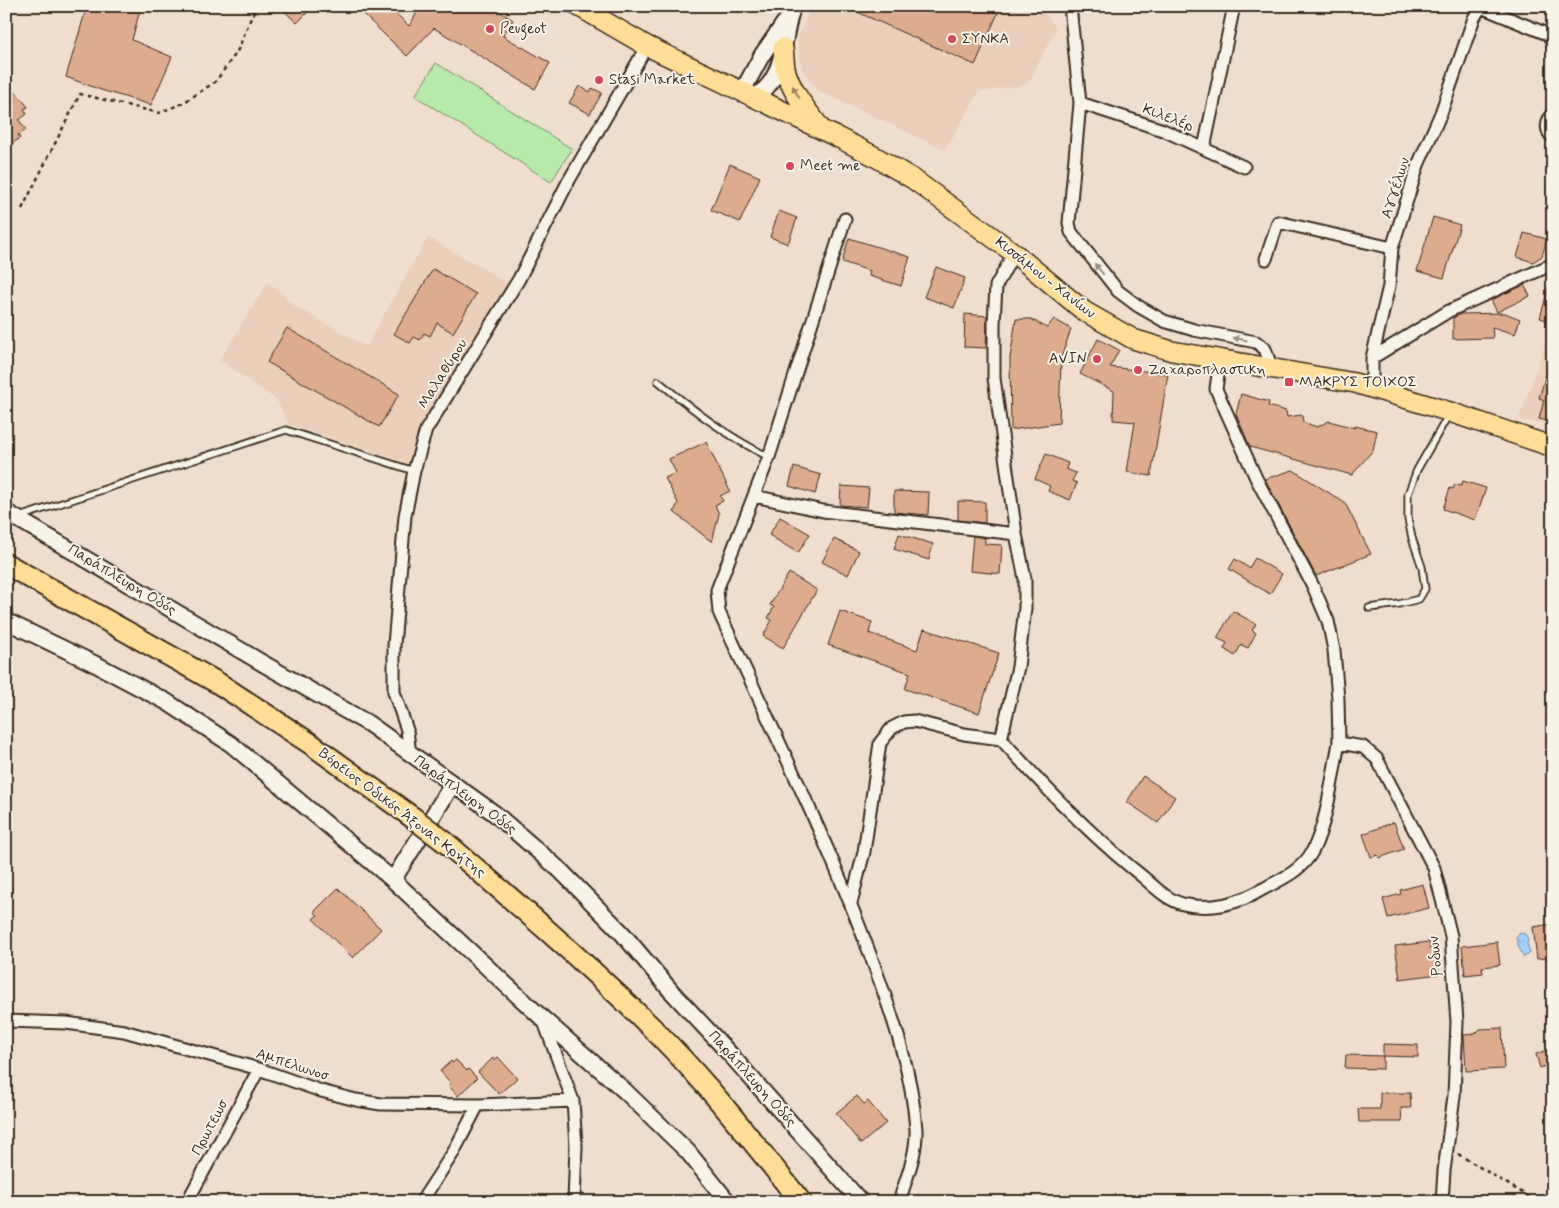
<svg xmlns="http://www.w3.org/2000/svg" width="1559" height="1208" font-family="Mynerve,sans-serif">
<defs>
<pattern id="water-ripples" width="26" height="14" patternUnits="userSpaceOnUse" patternTransform="scale(1.25)"><rect width="26" height="14" fill="#a2cffd"/><path d="M2 4q2-2 4 0t4 0M15 11q2-2 4 0t4 0" fill="none" stroke="#8cb2d8"/></pattern>
</defs>
<rect width="100%" height="100%" fill="#efdecd"/>
<filter id="ink" filterUnits="userSpaceOnUse"><feTurbulence type="fractalNoise" baseFrequency=".02" numOctaves="2"/><feDisplacementMap in="SourceGraphic" scale="10" xChannelSelector="R" yChannelSelector="G"/><feConvolveMatrix kernelMatrix="1 2 1 2 8 2 1 2 1" color-interpolation-filters="sRGB"/></filter>
<g filter="url(#ink)">
<path fill="#eacfba" d="M812,6h227l17,22 -28,56 -49,8 -34,58 -130,-61 -12,-18 -6,-31z
M428,237l83,48 -98,180 -125,-41 -11,-24 -57,-40 48,-78 26,23 72,42z
M1546,342l7,1v83l-34,-7z"/>
<path fill="#b7eaab" stroke="#798a64" d="M436,63l136,86 -21,33 -136,-86z"/>
<path fill="url(#water-ripples)" stroke="#798da4" d="M1520,933l5,1 3,5 -1,5 3,9 -6,4c-3,-4 -7,-14 -8,-19z"/>
<path fill="#ddac8f" stroke="#3b2a1e" d="M87,6h54l-9,34 40,17 -21,48 -50,-15 -35,-13z
M279,6h35l-17,17z
M370,6h18l21,20 12,-20h70l22,14 -10,16 47,27 -15,26 -101,-61 -27,28 -44,-42z
M844,6h157l-26,59z
M579,86l11,6 2,-4 10,5 -12,21 -21,-11z
M16,92l12,15 -4,2 3,5 -8,6 7,10 -8,5 2,3 -14,10v-49z
M730,164l30,13 -20,45 -29,-12z
M779,211l18,7 -9,26 -18,-7z
M1433,217l27,8 -16,53 -27,-7z
M1524,233l23,6 -5,17 -9,6 -16,-5z
M849,238l61,19 -9,29 -32,-10 1,-5 -28,-9z
M936,267l29,11 -11,30 -30,-11z
M433,269l43,25 -23,39 -16,-10 -7,13 -6,-3 -4,7 -6,-3 -4,6 -16,-9z
M1524,285l6,11 -33,16 -6,-12z
M1549,286h4v36l-13,-4z
M1505,313l15,6 -5,15 -23,-7 1,11 -40,1v-21l8,-4z
M965,314l22,2 -1,32 -22,-1z
M1016,319h15l16,9 7,-9 17,10 -10,29 -2,65 -48,7 -1,-72z
M287,328l112,66 -20,33 -112,-65z
M1098,339l21,11 -9,17 58,7 -17,102 -24,-4 8,-50 -22,-2 1,-29 -34,-17z
M1550,361l3,1v60l-14,-3 5,-19 -5,-2z
M1241,394l28,8 -1,4 18,5 1,6 15,-2 1,7 14,5 12,-6 26,7v-2l22,5 -4,19 -21,25 -102,-28 -14,-33z
M706,442l24,49 -10,5 3,5 -8,4 4,9 -7,28 -38,-30 4,-9 -13,-25 11,-5 -7,-14z
M1046,454l22,9 -2,6 10,4 -4,8 5,2 -7,17 -22,-9 2,-5 -15,-7z
M794,467l27,8 -6,19 -26,-8z
M1293,470l52,33 26,51 -55,22 -51,-97z
M1463,481l23,7 -11,32 -32,-11 7,-21 3,1 2,-5 6,2z
M841,486l28,2 -2,19 -27,-2z
M894,491l35,1 -1,23 -34,-3z
M958,501l27,1v21l-27,-3z
M780,517l30,17 -12,19 -29,-18z
M899,534l34,10 -4,16 -35,-11z
M973,536l12,2v6l17,1 -2,29 -30,-3z
M834,539l25,12 -11,24 -26,-13z
M1255,558l27,16 -12,20 -41,-25 6,-10 14,9z
M789,573l28,17 -34,58 -20,-12 9,-16 -4,-2 6,-11 -4,-2z
M840,611l32,11 -3,11 48,17 7,-21 75,24 -20,60 -74,-24 5,-16 -82,-28z
M1233,611l23,13 -4,6 4,3 -8,15 -7,-3 -6,11 -11,-7 3,-6 -10,-5z
M1143,776l32,21 -17,26 -31,-21z
M1394,822l10,27 -25,9 -1,-3 -7,2 -8,-23z
M1423,884l6,24 -41,10 -5,-19 18,-5 -1,-4z
M338,888l43,41 -28,29 -40,-39 5,-4 -4,-3z
M1553,924v33l-16,2 -4,-32z
M1429,942l1,7 5,-1 4,26 -39,5 -5,-33z
M1497,942l3,23 -18,2 1,6 -18,2 -3,-29z
M1502,1028l2,41 -38,2 -2,-36 11,-1 5,-5z
M1383,1044l35,1v12l-35,-1z
M1553,1048v15l-13,5 -4,-14z
M1346,1055l37,1v13l-38,-1z
M498,1057l19,21 -18,16 -21,-22 15,-14 1,2z
M456,1060l11,11 1,-2 9,9 -19,18 -9,-10 2,-3 -11,-12 11,-10 1,2z
M1380,1093h30l1,15h-10l1,14h-43l-1,-13h22z
M857,1096l7,8 4,-3 18,22 -25,21 -25,-31z"/>
<g fill="none" stroke-linecap="round" stroke-linejoin="round">
<defs>
<path id="service" d="M658,381c35,29 70,56 111,76
M19,517l267,-87 128,41
M1369,608l30,-4 20,-5 6,-10 -3,-22 -10,-29 -4,-19v-25l9,-24 32,-56"/>
<path id="minor" d="M1070,6l10,97 -11,120 2,9 47,59 20,15 26,15 30,9 62,12 9,7 7,20
M1481,7l66,27 6,7
M1080,103l83,27 81,37
M1553,113c-6,7 -9,18 0,24
M1204,148l30,-142
M845,219l-76,238 -52,133 2,22c53,117 111,232 155,353 19,52 38,107 42,164 1,26 -10,49 -17,73
M1266,259l12,-37 114,26
M1372,358l77,-47 104,-47
M1220,360l-4,29 40,89 57,108 15,35 6,29 4,49 1,44
M1372,387v-29l17,-72 3,-38 26,-83 23,-52 33,-95 7,-12
M754,496l69,15 193,23
M1001,739c44,49 90,97 142,138 12,10 24,23 40,27 27,7 57,-1 80,-15 19,-10 40,-19 50,-39 15,-31 19,-73 26,-107l24,4 14,12 57,109 17,68 6,86 -3,74 -10,75 -2,31
M410,755l-3,-25 -13,-38v-47l11,-129 9,-45 12,-41 93,-151 49,-97 79,-136
M851,903l13,-51 16,-109 12,-15 12,-6 10,-1 50,13 37,5 17,-72 7,-59v-29l-9,-45 -22,-156v-55l2,-37 18,-33
M543,1019l30,82 3,45 -2,56
M6,1021l60,2 58,8 135,38 62,22 35,9 25,4 97,1 95,-4
M187,1202l72,-133
M421,1202l32,-49 25,-48"/>
<path id="tertiary" d="M742,92l20,-37 23,-33
M753,98c4,-3 9,-6 13,-10 20,-21 17,-56 27,-82
M6,512l258,152 105,60 125,89 67,58 61,62 49,58 58,62 132,149
M6,621l93,45 68,36 64,42 162,136 149,138 83,73 63,61 40,50
M393,880l59,-95"/>
<path id="primary" d="M578,6l69,40 190,91 37,19 39,23 101,74 70,58 49,28 39,12 183,32 95,29 103,35
M783,48c1,7 1,14 2,20 5,22 21,41 34,58"/>
<path id="trunk" d="M6,564l212,119 93,61 101,73
M445,842c69,59 138,118 203,182 55,53 105,118 153,178"/>
</defs>
<use href="#service" stroke="#3b2a1e" stroke-width="9"/>
<use href="#minor" stroke="#3b2a1e" stroke-width="15"/>
<use href="#tertiary" stroke="#3b2a1e" stroke-width="19"/>
<use href="#primary" stroke="#3b2a1e" stroke-width="22"/>
<use href="#trunk" stroke="#3b2a1e" stroke-width="24"/>
<path stroke="#3b2a1e" stroke-width="2.5" stroke-dasharray="4 4" stroke-linecap="butt" d="M22,209l58,-115 79,19 24,-10 32,-21 22,-30 19,-46
M1458,1154l76,46 6,2"/>
<use href="#service" stroke="#f7f3e8" stroke-width="5.5"/>
<use href="#minor" stroke="#f7f3e8" stroke-width="11"/>
<use href="#tertiary" stroke="#f7f3e8" stroke-width="15"/>
<use href="#primary" stroke="#fede96" stroke-width="19"/>
<use href="#trunk" stroke="#fede96" stroke-width="20"/>
<defs>
<path id="trunk-bridge" d="M412,817l33,25"/>
</defs>
<use href="#trunk-bridge" stroke="#3b2a1e" stroke-width="24" stroke-linecap="butt"/>
<use href="#trunk-bridge" stroke="#fede96" stroke-width="20"/>
</g>
<defs><path id="oneway-solid" d="M-6-.8H1V-3.2L6.5 0L1 3.2V.8H-6Z" transform="scale(1.25)"/></defs>
<use fill="#9c845a" href="#oneway-solid" transform="translate(796 92) rotate(-119)"/>
<g fill="#998e83">
<use href="#oneway-solid" transform="translate(1099 269) rotate(-129)"/>
<use href="#oneway-solid" transform="translate(1240 339) rotate(-169)"/>
</g>
</g>
<g fill="#d1495b" stroke="#f7f3e8" stroke-width="2">
<circle cx="490" cy="29" r="5"/>
<circle cx="952" cy="39" r="5"/>
<circle cx="599" cy="80" r="5"/>
<circle cx="790" cy="166" r="5"/>
<circle cx="1097" cy="359" r="5"/>
<circle cx="1138" cy="370" r="5"/>
<rect x="1284" y="377" width="10" height="10" rx="2.5"/>
</g>
<g text-anchor="middle" dominant-baseline="central" stroke-width="4" stroke-linejoin="round" paint-order="stroke">
<g font-size="15" fill="#3b2a1e" stroke="#f7f3e8" text-anchor="start">
<text x="500" y="29">Peugeot</text>
<text x="962" y="39">ΣΥΝΚΑ</text>
<text x="609" y="80">Stasi Market</text>
<text x="800" y="166">Meet me</text>
<text x="1087" y="359" text-anchor="end">AVIN</text>
<text x="1148" y="370">Ζαχαροπλαστικη</text>
<text x="1299" y="382">ΜΑΚΡΥΣ ΤΟΙΧΟΣ</text>
</g>
<g font-size="15" fill="#3b2a1e" stroke="#f7f3e8">
<text transform="translate(1168 118) rotate(21)">Κιλελέρ</text>
<text transform="translate(1396 188) rotate(-72)">Αγγέλων</text>
<text transform="translate(1045 278) rotate(38)">Κισσάμου - Χανίων</text>
<text transform="translate(443 374) rotate(-58)">Μαλαθύρου</text>
<text transform="translate(122 580) rotate(31)">Παράπλευρη Οδός</text>
<text transform="translate(465 795) rotate(36)">Παράπλευρη Οδός</text>
<text transform="translate(402 813) rotate(37)">Βόρειος Οδικός Άξονας Κρήτης</text>
<text transform="translate(1436 956) rotate(-96)">Ροδων</text>
<text transform="translate(292 1065) rotate(18)">Αμπελωνοσ</text>
<text transform="translate(752 1079) rotate(48)">Παράπλευρη Οδός</text>
<text transform="translate(210 1128) rotate(-62)">Πρωτεωσ</text>
</g>
</g>
<rect width="1559" height="1208" fill="none" stroke="#f7f3e8" stroke-width="25"/>
<rect x="12" y="12" width="1534" height="1183" fill="none" stroke="#3b2a1e" stroke-width="2" filter="url(#ink)"/>
</svg>
